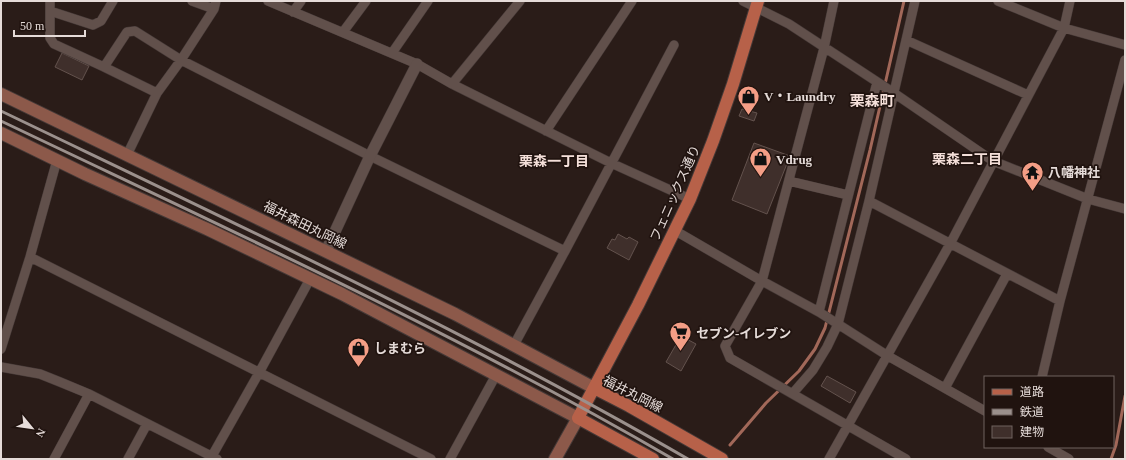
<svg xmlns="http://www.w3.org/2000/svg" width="1126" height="460" font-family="'Times New Roman','Noto Sans JP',serif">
<rect width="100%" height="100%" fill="#2a1c18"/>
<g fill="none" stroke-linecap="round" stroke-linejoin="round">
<path stroke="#a26859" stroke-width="3" d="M730,445l36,-42 33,-32 16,-22 10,-21 45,-178 34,-149
M1111,459l5,-14 9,-49"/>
</g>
<path fill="#3f2f2b" stroke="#63524d" d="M62,53l27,13 -7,14 -27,-13z
M742,109l15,4 -3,8 -15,-5z
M754,143l36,13 -23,58 -35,-14z
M618,234l9,5 2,-2 9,5 -9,18 -22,-12 5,-9 3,1z
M681,336l15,8 -15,27 -15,-9z
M827,376l29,16 -6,11 -29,-17z"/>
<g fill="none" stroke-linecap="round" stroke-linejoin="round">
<defs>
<path id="minor" d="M50,1v37l4,6 50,23 53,26
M192,1l22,8
M268,1l149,63 35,20 159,79 79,36
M743,1l46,23 102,67 102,70 95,38 37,10
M834,1l-10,47 -62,233 -37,65 5,12 176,101
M998,1l66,27 61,17
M50,11l43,14 8,-4 12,-20
M293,12l8,-11
M343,32l23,-31
M906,40l122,55
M392,53l36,-52
M104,67l23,-35 8,-1 46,29 189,96 195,95
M452,84l68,-83
M546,131l86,-130
M127,155l30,-62 24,-33 33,-51 2,-8
M789,181l59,14
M869,201l191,100
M674,230l88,51 57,31 69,44 97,55
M30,257l401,202
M819,312l58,-230
M514,345l51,-94 109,-206
M1,349l29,-92 27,-97
M1,367l39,7 20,8 29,12 128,65
M1042,377l18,-76 65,-241
M945,388l62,-114
M793,393l20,-23 14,-23 11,-23 31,-123 46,-200
M1048,447l21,12
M212,456l48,-85 50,-92
M54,459l35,-65
M128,459l19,-35
M450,459l46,-84
M829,459l121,-215 114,-216 6,-27"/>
<path id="tertiary" d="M326,251l44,-95 47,-92
M210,459l2,-3"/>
<path id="secondary" d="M1,94l454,220 139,74
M1,133l84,41 122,55 135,65 236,124 -23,41"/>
<path id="primary" d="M594,388l35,18 93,53
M653,459l-75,-41 60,-113 52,-106 23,-58 20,-57 25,-83"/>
</defs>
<use href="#minor" stroke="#453937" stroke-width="10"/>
<use href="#tertiary" stroke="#453937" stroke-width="12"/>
<use href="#secondary" stroke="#453937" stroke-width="14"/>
<use href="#primary" stroke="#453937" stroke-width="14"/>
<use href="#minor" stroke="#61504b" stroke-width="9"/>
<use href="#tertiary" stroke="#61504b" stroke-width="11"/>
<use href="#secondary" stroke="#8c594a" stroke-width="12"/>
<use href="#primary" stroke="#b76149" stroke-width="12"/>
<path stroke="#9b908c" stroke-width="3" d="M1,111c231,111 465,220 687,348
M1,121c226,108 455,212 672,338"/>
</g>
<defs>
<symbol id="shop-pin" viewBox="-11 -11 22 30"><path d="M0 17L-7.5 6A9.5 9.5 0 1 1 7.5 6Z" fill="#f49e86" stroke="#20130f"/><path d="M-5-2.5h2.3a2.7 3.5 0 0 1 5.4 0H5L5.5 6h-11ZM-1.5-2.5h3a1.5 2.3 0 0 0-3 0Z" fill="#111"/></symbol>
<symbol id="temple-pin" viewBox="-11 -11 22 30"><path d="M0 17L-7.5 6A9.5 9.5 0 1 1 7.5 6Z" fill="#f49e86" stroke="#20130f"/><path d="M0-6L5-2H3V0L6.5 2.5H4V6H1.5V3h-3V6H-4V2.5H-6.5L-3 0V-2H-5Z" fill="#111"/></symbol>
<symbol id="supermarket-pin" viewBox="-11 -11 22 30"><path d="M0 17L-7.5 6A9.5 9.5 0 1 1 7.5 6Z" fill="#f49e86" stroke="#20130f"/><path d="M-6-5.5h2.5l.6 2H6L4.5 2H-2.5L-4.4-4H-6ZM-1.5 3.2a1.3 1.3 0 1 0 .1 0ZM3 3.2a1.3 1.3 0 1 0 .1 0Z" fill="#111"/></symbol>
</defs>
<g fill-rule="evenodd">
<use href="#shop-pin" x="736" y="84" width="25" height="34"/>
<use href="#shop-pin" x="748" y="146" width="25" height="34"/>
<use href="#temple-pin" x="1020" y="160" width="25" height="34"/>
<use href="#supermarket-pin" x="668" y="320" width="25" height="34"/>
<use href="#shop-pin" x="346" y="336" width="25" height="34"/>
</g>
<g text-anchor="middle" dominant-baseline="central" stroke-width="3.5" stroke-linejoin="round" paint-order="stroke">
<g font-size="13" font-weight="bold" fill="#e5dbd8" stroke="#20130f" text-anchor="start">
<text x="764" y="96">V・Laundry</text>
<text x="776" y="159">Vdrug</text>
<text x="1048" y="172">八幡神社</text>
<text x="696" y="333">セブン-イレブン</text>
<text x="374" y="348">しまむら</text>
</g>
<g font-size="13" fill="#e5dbd8" stroke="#20130f">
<text transform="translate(675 193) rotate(-66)">フェニックス通り</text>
<text transform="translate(305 225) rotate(26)">福井森田丸岡線</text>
<text transform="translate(633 394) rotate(27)">福井丸岡線</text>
</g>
<g font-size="14" font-weight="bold" fill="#f4dfd9" stroke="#20130f">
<text x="967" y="159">栗森二丁目</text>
<text x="554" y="161">栗森一丁目</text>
</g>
<g font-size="15" font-weight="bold" fill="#f4dfd9" stroke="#20130f">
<text x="872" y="101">栗森町</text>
</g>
</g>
<rect width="1126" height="460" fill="none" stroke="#e5dbd8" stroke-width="4"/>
<rect x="984" y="376" width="130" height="72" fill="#20130f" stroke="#6f635f"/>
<rect x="992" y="389" width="20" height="6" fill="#b76149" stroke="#6f635f"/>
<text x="1020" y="396" font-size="12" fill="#e5dbd8">道路</text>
<rect x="992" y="409" width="20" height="6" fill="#9b908c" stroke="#6f635f"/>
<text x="1020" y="416" font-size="12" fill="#e5dbd8">鉄道</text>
<rect x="992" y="426" width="20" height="12" fill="#3f2f2b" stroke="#6f635f"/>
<text x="1020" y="436" font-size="12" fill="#e5dbd8">建物</text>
<g transform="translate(32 428) rotate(119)" stroke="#20130f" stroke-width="3" paint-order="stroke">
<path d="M0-3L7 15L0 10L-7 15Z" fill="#e5dbd8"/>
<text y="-6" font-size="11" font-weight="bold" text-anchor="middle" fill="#e5dbd8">N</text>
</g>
<path d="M14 30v6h71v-6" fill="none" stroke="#e5dbd8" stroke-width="2"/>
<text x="20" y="30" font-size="12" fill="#e5dbd8" stroke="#20130f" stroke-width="3" paint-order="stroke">50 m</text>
</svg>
